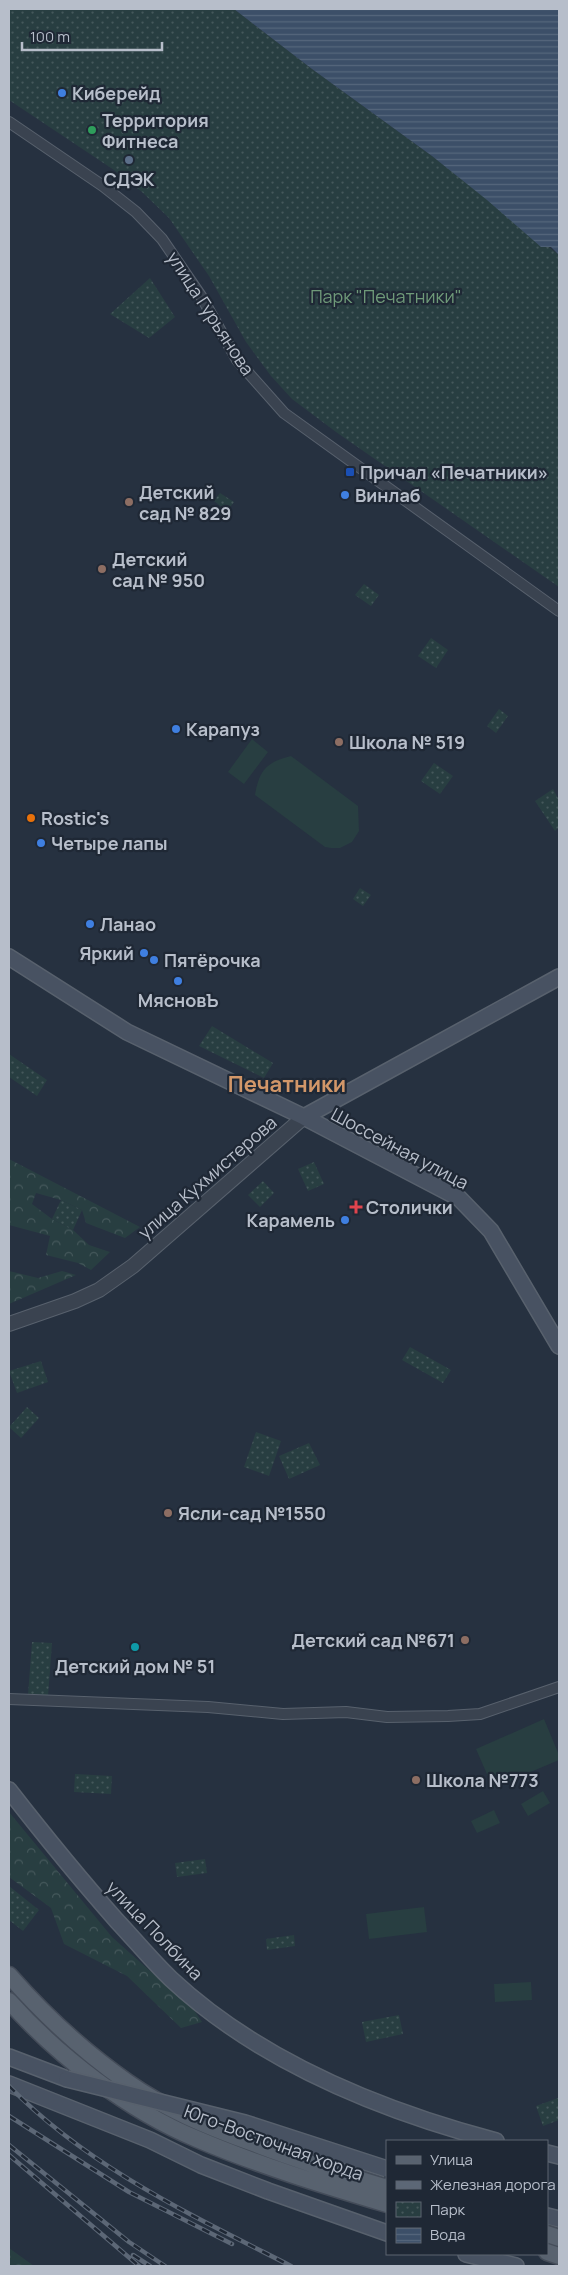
<svg xmlns="http://www.w3.org/2000/svg" width="568" height="2275" font-family="Manrope,sans-serif">
<defs>
<pattern id="forest-crowns" width="20" height="18" patternUnits="userSpaceOnUse" patternTransform="scale(1.25)"><rect width="20" height="18" fill="#283e41"/><path d="M2 6a3 3 0 1 1 6 0M12 15a3 3 0 1 1 6 0" fill="none" stroke="#45585b"/></pattern>
<pattern id="park-dots" width="8" height="8" patternUnits="userSpaceOnUse" patternTransform="scale(1.25)"><rect width="8" height="8" fill="#283e41"/><path d="M2 2h.1M6 6h.1" fill="none" stroke="#45585b" stroke-width="1.8" stroke-linecap="round"/></pattern>
<pattern id="water-rules" width="6" height="5" patternUnits="userSpaceOnUse" patternTransform="scale(1.25)"><rect width="6" height="5" fill="#3c4f68"/><path d="M0 2.5h6" fill="none" stroke="#56677c"/></pattern>
</defs>
<rect width="100%" height="100%" fill="#263140"/>
<path fill="url(#forest-crowns)" d="M9,1159l131,68 -15,11 -39,-15 -4,-13 -21,-10 -25,-7 -4,11 20,15 21,11 16,15 21,7 -19,18 -13,-7 -32,-8 4,-19 -41,-11z
M9,1271l29,7 24,-7 14,4 -67,29z
M9,1812l103,125 82,73 8,12 -21,6 -54,-52 -63,-32 -13,-36 -42,-31z
M9,2248l25,18h-25z"/>
<path fill="url(#park-dots)" d="M9,9h225l78,60 120,87 127,99v332l-223,-155 -44,-33 -21,-23 -25,-34 -37,-66 -40,-58 -27,-26 -28,-22 -105,-70z
M150,278l25,39 -26,21 -39,-24z
M220,493l14,9 -7,9 -13,-10z
M364,584l15,11 -8,11 -16,-11z
M431,638l17,12 -12,18 -18,-12z
M499,709l9,7 -12,17 -9,-7z
M434,763l19,13 -13,18 -19,-13z
M553,789l6,11v27l-4,4 -20,-30z
M360,888l11,7 -8,11 -10,-7z
M212,1026l61,37 -9,15 -65,-32z
M9,1054l38,26 -10,16 -28,-19z
M314,1162l10,22 -16,7 -10,-22z
M263,1181l11,12 -14,14 -12,-12z
M61,1200l21,10 -9,20 -21,-11z
M410,1347l41,23 -8,13 -41,-23z
M41,1361l7,21 -31,11 -8,-22z
M27,1407l12,11 -18,20 -12,-11z
M256,1432l25,9 -12,35 -25,-9z
M309,1443l11,22 -31,14 -10,-23z
M32,1642l20,1 -4,54 -20,-2z
M75,1774l37,2 -1,18 -37,-2z
M205,1859l2,14 -30,4 -2,-14z
M9,1886l30,24 -16,21 -14,-11z
M294,1935l1,11 -28,4 -1,-11z
M399,2015l4,19 -37,8 -4,-20z
M558,2098l1,22 -16,6 -7,-20z"/>
<path fill="#283e41" d="M252,739l16,13 -24,32 -16,-12z
M291,756l67,50 1,25 -7,11 -12,6h-9l-6,-1 -70,-52c4,-24 11,-33 36,-39z
M544,1719l15,36v5l-66,28 -17,-39z
M543,1791l7,12 -22,13 -7,-12z
M494,1810l6,13 -23,10 -6,-12z
M424,1907l3,25 -58,7 -3,-25z
M531,1982l1,18 -37,2 -1,-18z"/>
<path fill="url(#water-rules)" d="M234,9h325v246l-8,-8h-10l-54,-47 -55,-44 -120,-87z"/>
<g fill="none" stroke-linecap="round" stroke-linejoin="round">
<defs>
<path id="minor" d="M9,122l94,64 33,26 26,27 39,57 36,64 47,53 275,198
M9,1699l199,8 75,7 63,-2 41,5 61,-1 32,-2 79,-27"/>
<path id="tertiary" d="M9,1324l66,-23 24,-11 34,-24 171,-149"/>
<path id="secondary" d="M9,957l118,75 177,85 155,81 32,33 68,115
M304,1117l255,-140
M9,1790c35,45 70,88 108,131 18,19 35,40 54,58 89,83 208,131 325,162
M9,2057l58,22
M9,2084l141,56 51,25 67,26 119,42
M547,2153l12,3
M547,2216l12,3
M466,2254l50,12"/>
<path id="primary" d="M9,1975c35,40 74,76 118,107 38,27 82,45 126,61 44,17 88,31 134,45
M9,2001c49,55 120,110 188,138 61,26 126,46 190,65
M547,2234l12,4
M547,2252l12,4"/>
</defs>
<use href="#minor" stroke="#58616d" stroke-width="12"/>
<use href="#tertiary" stroke="#58616d" stroke-width="16"/>
<use href="#secondary" stroke="#58616d" stroke-width="18"/>
<use href="#primary" stroke="#444c59" stroke-width="19"/>
<use href="#minor" stroke="#3a4350" stroke-width="10"/>
<use href="#tertiary" stroke="#3a4350" stroke-width="14"/>
<use href="#secondary" stroke="#485262" stroke-width="15"/>
<use href="#primary" stroke="#58626f" stroke-width="16"/>
<defs>
<path id="rail" d="M9,2086c79,81 182,129 282,180
M9,2116l120,76 103,52
M9,2145l120,97 36,24
M9,2155l130,111
M133,2255l17,11"/>
</defs>
<use href="#rail" stroke="#5c6776" stroke-width="4.5"/>
<use href="#rail" stroke="#1f2835" stroke-width="2.5" stroke-dasharray="8" stroke-linecap="butt"/>
<defs>
<path id="secondary-bridge" d="M67,2079l178,44 142,46"/>
</defs>
<use href="#secondary-bridge" stroke="#58616d" stroke-width="18" stroke-linecap="butt"/>
<use href="#secondary-bridge" stroke="#485262" stroke-width="15"/>
</g>
<g fill="#3f7fe0" stroke="#1f2835" stroke-width="2">
<circle cx="62" cy="93" r="5"/>
<circle cx="345" cy="495" r="5"/>
<circle cx="176" cy="729" r="5"/>
<circle cx="41" cy="843" r="5"/>
<circle cx="90" cy="924" r="5"/>
<circle cx="144" cy="953" r="5"/>
<circle cx="154" cy="960" r="5"/>
<circle cx="178" cy="981" r="5"/>
<circle cx="345" cy="1220" r="5"/>
</g>
<circle fill="#2e9e5b" stroke="#1f2835" stroke-width="2" cx="92" cy="130" r="5"/>
<circle fill="#5c6f8a" stroke="#1f2835" stroke-width="2" cx="129" cy="160" r="5"/>
<rect fill="#1a4fb4" stroke="#1f2835" stroke-width="2" x="345" y="467" width="10" height="10" rx="2.5"/>
<g fill="#8d6e63" stroke="#1f2835" stroke-width="2">
<circle cx="129" cy="502" r="5"/>
<circle cx="102" cy="569" r="5"/>
<circle cx="339" cy="742" r="5"/>
<circle cx="168" cy="1513" r="5"/>
<circle cx="465" cy="1640" r="5"/>
<circle cx="416" cy="1780" r="5"/>
</g>
<circle fill="#e8710a" stroke="#1f2835" stroke-width="2" cx="31" cy="818" r="5"/>
<path fill="#e0444e" stroke="#1f2835" stroke-width="2" d="M353.5 1199.5h5v5h5v5h-5v5h-5v-5h-5v-5h5z"/>
<circle fill="#0f9aa8" stroke="#1f2835" stroke-width="2" cx="135" cy="1647" r="5"/>
<g text-anchor="middle" dominant-baseline="central" stroke-width="4.5" stroke-linejoin="round" paint-order="stroke">
<g font-size="18" font-weight="bold" fill="#b7beca" stroke="#1f2835" text-anchor="start">
<text x="72" y="93">Киберейд</text>
<text x="102" y="120">Территория<tspan x="102" dy="21">Фитнеса</tspan></text>
<text x="129" y="179" text-anchor="middle">СДЭК</text>
<text x="360" y="472">Причал «Печатники»</text>
<text x="139" y="492">Детский<tspan x="139" dy="21">сад № 829</tspan></text>
<text x="355" y="495">Винлаб</text>
<text x="112" y="559">Детский<tspan x="112" dy="21">сад № 950</tspan></text>
<text x="186" y="729">Карапуз</text>
<text x="349" y="742">Школа № 519</text>
<text x="41" y="818">Rostic's</text>
<text x="51" y="843">Четыре лапы</text>
<text x="100" y="924">Ланао</text>
<text x="134" y="953" text-anchor="end">Яркий</text>
<text x="164" y="960">Пятёрочка</text>
<text x="178" y="1000" text-anchor="middle">МясновЪ</text>
<text x="366" y="1207">Столички</text>
<text x="335" y="1220" text-anchor="end">Карамель</text>
<text x="178" y="1513">Ясли-сад №1550</text>
<text x="455" y="1640" text-anchor="end">Детский сад №671</text>
<text x="135" y="1666" text-anchor="middle">Детский дом № 51</text>
<text x="426" y="1780">Школа №773</text>
</g>
<g font-size="18" fill="#6f9a79" stroke="#1f2835">
<text x="386" y="296">Парк "Печатники"</text>
</g>
<g font-size="18" fill="#b7beca" stroke="#1f2835">
<text transform="translate(211 313) rotate(57)">улица Гурьянова</text>
<text transform="translate(400 1148) rotate(28)">Шоссейная улица</text>
<text transform="translate(207 1177) rotate(-41)">улица Кухмистерова</text>
<text transform="translate(155 1930) rotate(46)">улица Полбина</text>
<text transform="translate(274 2142) rotate(20)">Юго-Восточная хорда</text>
</g>
<g font-size="22" font-weight="bold" fill="#d29769" stroke="#1f2835">
<text x="287" y="1084">Печатники</text>
</g>
</g>
<rect width="568" height="2275" fill="none" stroke="#b7beca" stroke-width="20"/>
<rect x="386" y="2140" width="162" height="115" fill="#1f2835" stroke="#5c6471"/>
<rect x="396" y="2156" width="25" height="8" fill="#58626f" stroke="#5c6471"/>
<text x="430" y="2165" font-size="15" fill="#b7beca">Улица</text>
<rect x="396" y="2181" width="25" height="8" fill="#5c6776" stroke="#5c6471"/>
<text x="430" y="2190" font-size="15" fill="#b7beca">Железная дорога</text>
<rect x="396" y="2202" width="25" height="15" fill="url(#park-dots)" stroke="#5c6471"/>
<text x="430" y="2215" font-size="15" fill="#b7beca">Парк</text>
<rect x="396" y="2228" width="25" height="15" fill="url(#water-rules)" stroke="#5c6471"/>
<text x="430" y="2240" font-size="15" fill="#b7beca">Вода</text>
<path d="M22 42v8h140v-8" fill="none" stroke="#b7beca" stroke-width="2.5"/>
<text x="30" y="42" font-size="15" fill="#b7beca" stroke="#1f2835" stroke-width="4" paint-order="stroke">100 m</text>
</svg>
